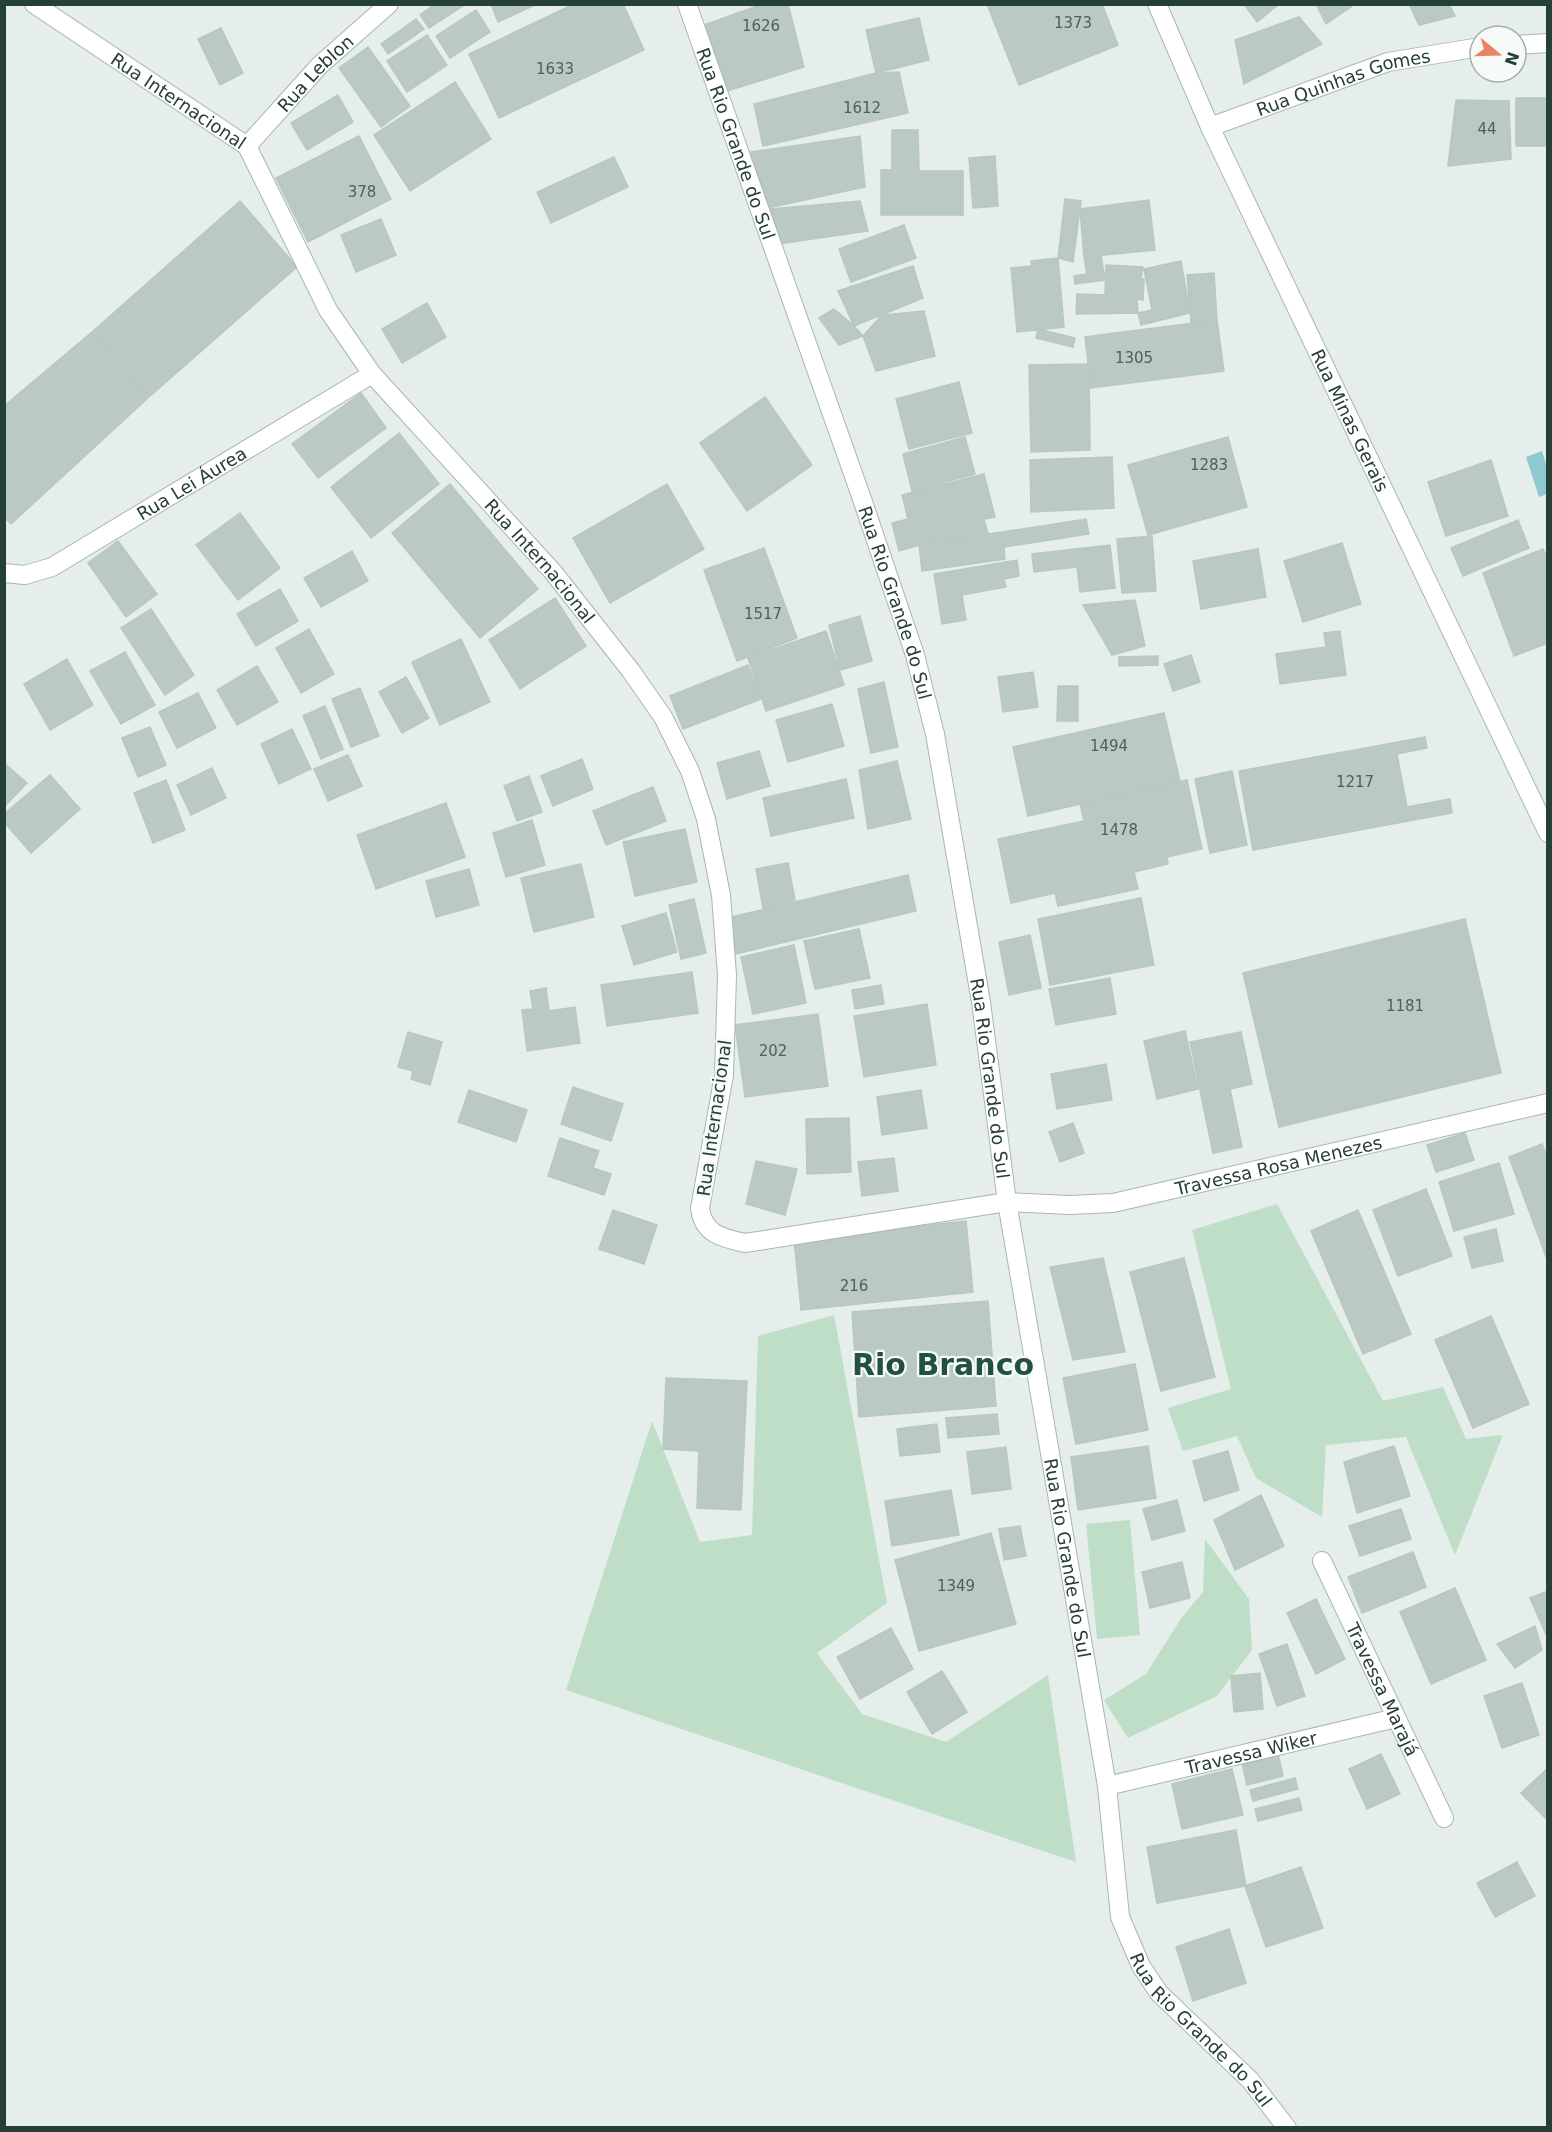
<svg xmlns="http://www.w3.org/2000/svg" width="1552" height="2132" font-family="'DejaVu Sans',sans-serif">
<rect width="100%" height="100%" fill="#e5eeea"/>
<path fill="#bfdec7" d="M1277,1204l106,197 60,-14 23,52 37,-4 -48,120 -49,-118 -80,8 -4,72 -66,-39 -19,-42 -54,15 -15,-43 63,-19 -39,-159z
M834,1315l53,288 -70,50 45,61 84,28 102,-67 28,187 -510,-172 86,-269 48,121 52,-7 6,-199z
M1130,1520l10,115 -43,4 -11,-115z
M1205,1539l44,60 3,51 -35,46 -89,42 -24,-38 42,-26 36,-57 21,-25z"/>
<path fill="#90c8d0" d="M1542,451l5,16v27l-8,3 -13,-40z"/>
<path fill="#bbc9c3" stroke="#b8c7c0" stroke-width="1.5" d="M435,4h31l-37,24 -9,-13z
M491,4h46l-39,18z
M574,4h49l21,46 -145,68 -30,-64z
M763,4h25l16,63 -83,26 -17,-68z
M987,4h115l16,41 -99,40z
M1244,4h35l-22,18z
M1316,4h39l-29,20z
M1409,4h40l6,12 -36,9z
M476,10l14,22 -40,26 -14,-22z
M1299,17l23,27 -78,40 -9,-44z
M919,18l10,42 -53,13 -10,-43z
M416,19l8,10 -36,25 -7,-10z
M221,28l22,45 -23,12 -22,-46z
M427,35l20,30 -40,27 -20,-31z
M368,47l42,59 -29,21 -42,-59z
M899,72l9,41 -145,33 -9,-42 122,-31z
M455,82l36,57 -81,52 -36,-56z
M338,95l15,27 -46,28 -16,-27z
M1516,98h32v48h-32z
M1456,100l53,1 2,58 -63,7z
M892,130h26l1,41h44v44h-82v-45h11z
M359,136l32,63 -83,43 -32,-64z
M860,136l5,51 -106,23 -8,-58z
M995,156l3,50 -25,2 -4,-50z
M614,157l14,30 -77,36 -14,-31z
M1065,199l16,2 -8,61 -15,-4z
M1149,200l6,50 -71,7 -4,-48z
M240,201l57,66 -148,130 -57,-65z
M860,201l8,30 -96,14 -13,-35z
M381,219l15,36 -40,17 -15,-37z
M904,225l12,33 -65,24 -12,-33z
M1101,255l4,25 -30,4 -1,-8 13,-2 -3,-17z
M1058,258l6,69 -47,5 -6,-64 21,-2 -1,-5z
M1181,261l9,52 -49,12 -3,-12 14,-3 -8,-41z
M1106,265l37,2 -2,12h3l-1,21 -6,-1 1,14 -62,1 1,-20 28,1z
M913,266l10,32 -69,28 -16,-35z
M1214,273l3,47 -26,2 -4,-47z
M427,303l19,34 -44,26 -20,-34z
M834,309l20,17 9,10 -24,9 -20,-27z
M924,311l11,45 -59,15 -13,-35 19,-21z
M1217,320l7,51 -133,17 -6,-51z
M1038,329l37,9 -2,9 -37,-9z
M92,332l57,65 -138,127 -7,-7v-111z
M1089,364l1,86 -59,2 -2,-87z
M959,382l13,51 -63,16 -13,-50z
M361,393l25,35 -68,50 -26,-34z
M765,397l47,68 -65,46 -47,-68z
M399,433l40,51 -68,54 -40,-51z
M965,437l10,37 -63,17 -9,-37z
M1228,437l19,70 -99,28 -20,-70z
M1112,457l2,51 -83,4 -1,-52z
M1491,460l17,56 -62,20 -18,-54z
M984,474l11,43 -11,2 4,15 -69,11 -20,6 -7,-28 16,-4 -6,-24z
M450,484l88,105 -58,49 -88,-105z
M667,484l37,65 -94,54 -37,-65z
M240,513l40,55 -42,32 -42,-55z
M1086,519l3,15 -85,13 1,12 -83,12 -3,-26z
M1518,520l11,28 -66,28 -12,-28z
M1152,536l4,55 -34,2 -5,-54z
M118,541l39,53 -31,23 -38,-54z
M1342,543l19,61 -58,18 -19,-61z
M1110,545l5,43 -35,4 -3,-25 -43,5 -2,-18z
M764,548l33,90 -60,23 -33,-91z
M1258,549l8,48 -65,12 -8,-48z
M1543,549l5,11v83l-34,13 -31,-83z
M352,551l16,30 -47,26 -17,-29z
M1017,560l2,16 -15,3 2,8 -44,8 4,25 -24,4 -8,-50z
M280,589l18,32 -42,25 -19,-32z
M555,598l31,48 -66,43 -31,-49z
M1135,600l10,46 -33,9 -29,-50z
M151,609l43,66 -29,20 -44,-67z
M860,616l12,45 -32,9 -11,-45z
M309,629l25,45 -33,19 -25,-45z
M826,631l18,54 -78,26 -18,-53z
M1340,631l6,44 -66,9 -4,-30 50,-7 -2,-14z
M461,639l29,63 -50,23 -28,-63z
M125,652l30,53 -34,19 -31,-53z
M1191,655l9,27 -27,9 -9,-27z
M1158,656v9l-39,1v-9z
M67,659l26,46 -43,25 -26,-46z
M748,665l13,34 -78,30 -13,-33z
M257,666l21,36 -41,23 -20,-35z
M1033,672l5,35 -35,5 -5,-35z
M406,677l23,41 -27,15 -23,-41z
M884,682l14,65 -27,6 -13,-64z
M1058,686h20v35h-21z
M360,688l19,48 -28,11 -19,-48z
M198,693l18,35 -39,20 -18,-36z
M832,704l12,42 -56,16 -12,-42z
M325,706l18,43 -22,10 -18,-43z
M1164,713l16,68 -152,35 -15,-69z
M150,727l16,38 -28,12 -16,-39z
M292,729l19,40 -32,15 -18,-40z
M1425,737l2,11 -30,6 10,53 43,-8 2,14 -199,37 -14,-79z
M759,751l11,35 -43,13 -10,-36z
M348,755l14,31 -34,15 -14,-32z
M582,759l11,30 -40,17 -12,-30z
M897,761l14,58 -43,10 -9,-59z
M4,763l23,20 -23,24z
M212,768l14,30 -35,17 -14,-30z
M1232,771l15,74 -37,8 -15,-74z
M50,775l30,34 -49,44 -27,-31v-8z
M529,776l13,36 -25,9 -13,-35z
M846,779l8,39 -83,18 -8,-38z
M166,780l19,50 -32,13 -19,-50z
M1187,780l15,69 -35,8 1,7 -34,8 4,17 -80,17 -3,-13 -44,10 -13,-64 86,-18 -4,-17z
M653,787l13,34 -60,24 -13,-34z
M446,803l19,54 -89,32 -19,-54z
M532,820l13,45 -39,12 -13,-44z
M685,829l12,53 -62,14 -12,-54z
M788,863l7,37 -32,8 -7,-39z
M581,864l13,53 -60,15 -13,-54z
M469,869l10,36 -43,12 -10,-36z
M908,875l8,36 -181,43 -8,-36z
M1141,898l13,67 -104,20 -12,-66z
M694,899l12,54 -25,6 -12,-54z
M666,913l11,39 -43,13 -12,-39z
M1465,919l36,154 -222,54 -36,-154z
M859,929l11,49 -55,11 -11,-48z
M1030,935l11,53 -32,7 -10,-53z
M794,945l12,58 -53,11 -12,-57z
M692,972l6,41 -91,13 -6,-41z
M1110,978l6,36 -60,11 -7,-36z
M881,985l3,19 -29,5 -3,-19z
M546,988l3,23 26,-4 5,36 -53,8 -5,-41 11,-1 -3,-18z
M927,1004l9,61 -72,12 -10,-61z
M818,1014l10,72 -83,11 -10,-72z
M1185,1031l13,58 -41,10 -13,-58z
M408,1032l34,10 -12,43 -19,-6 2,-8 -15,-4z
M1241,1032l11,52 -22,5 12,58 -29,6 -23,-111z
M1106,1064l6,36 -55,9 -6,-35z
M573,1087l50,17 -12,37 -50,-17z
M469,1090l58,20 -11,32 -58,-20z
M921,1090l6,38 -45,7 -5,-38z
M849,1118l2,54 -44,2 -1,-55z
M1073,1123l11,30 -24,9 -11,-30z
M1465,1133l9,27 -38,12 -9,-27z
M560,1138l39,13 -6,17 18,6 -7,21 -56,-19z
M1542,1144l6,15v103l-39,-105z
M894,1158l4,33 -36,5 -4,-34z
M756,1161l41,8 -12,46 -39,-11z
M1499,1163l15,51 -60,17 -15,-49z
M1426,1189l26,67 -54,20 -25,-66z
M613,1210l44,15 -13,39 -45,-15z
M1358,1210l53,124 -48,20 -52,-123z
M966,1221l7,71 -172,18 -7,-71z
M1496,1229l7,32 -31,7 -8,-31z
M1103,1258l22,94 -52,8 -23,-93z
M1184,1258l31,119 -54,14 -31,-119z
M988,1301l8,105 -137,11 -7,-105z
M1491,1316l38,88 -56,24 -38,-88z
M1135,1364l13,66 -72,14 -13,-66z
M666,1378l81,3 -6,129 -44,-2 2,-57 -36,-2z
M997,1414l2,20 -51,4 -2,-20z
M937,1424l3,28 -40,4 -3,-27z
M1148,1446l8,52 -78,12 -7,-53z
M1394,1446l16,50 -53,17 -13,-51z
M1006,1447l5,42 -39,5 -5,-42z
M1228,1451l11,39 -35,11 -11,-40z
M951,1490l8,45 -67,11 -7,-45z
M1261,1495l23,51 -49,24 -21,-50z
M1177,1500l8,31 -33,9 -9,-31z
M1401,1509l10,30 -51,17 -11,-30z
M1020,1526l6,30 -22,4 -5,-31z
M991,1533l25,91 -97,27 -24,-91z
M1413,1552l13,35 -64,26 -14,-36z
M1182,1562l8,36 -40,10 -8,-36z
M1455,1588l31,72 -55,24 -31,-72z
M1548,1591v48l-18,-41z
M1316,1599l29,60 -29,15 -29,-61z
M1535,1626l7,24 -27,18 -18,-24z
M891,1628l22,41 -53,30 -23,-42z
M1287,1644l18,52 -28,10 -18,-52z
M942,1671l25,41 -35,22 -25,-42z
M1260,1673l3,36 -29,3 -3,-36z
M1522,1683l17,52 -37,13 -18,-52z
M1277,1749l6,27 -36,9 -6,-27z
M1381,1754l19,40 -33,15 -18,-40z
M1548,1768v53l-27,-28z
M1232,1769l11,46 -61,14 -10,-45z
M1295,1778l3,11 -45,12 -3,-11z
M1299,1798l3,12 -44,11 -3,-12z
M1236,1830l10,56 -89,17 -10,-56z
M1517,1862l18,34 -40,21 -18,-34z
M1301,1867l22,61 -57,19 -21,-61z
M1229,1929l17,54 -53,18 -17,-54z"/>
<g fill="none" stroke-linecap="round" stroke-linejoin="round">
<defs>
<g id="minor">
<path id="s1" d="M34,4l213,142 81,164 44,64 181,198 78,99 32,46 27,54 16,48 15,76 6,80 -3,100 -24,133c3,26 22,30 45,35l262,-41 63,3 43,-2 435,-100"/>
<path id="s2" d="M687,4l175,495 53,156 20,79 46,268 26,200 100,584 13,131 21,49 18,27 91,87 37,48"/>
<path d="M1516,45l32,-2"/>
<path id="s3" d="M1210,127l178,-65 92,-15"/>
<path id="s4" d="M247,146l73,-81 69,-61"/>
<path id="s5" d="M4,573l21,2 27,-8 320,-193"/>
<path id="s6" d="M1322,1561l122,257"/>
<path id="s7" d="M1107,1786l289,-68"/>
</g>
<g id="tertiary">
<path id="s8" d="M1157,4l53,123 338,706"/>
</g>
</defs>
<use href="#minor" stroke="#a8b6b1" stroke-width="20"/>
<use href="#tertiary" stroke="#a8b6b1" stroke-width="20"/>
<use href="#minor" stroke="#fff" stroke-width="18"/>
<use href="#tertiary" stroke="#fff" stroke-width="18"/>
</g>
<g text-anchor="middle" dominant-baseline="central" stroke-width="4.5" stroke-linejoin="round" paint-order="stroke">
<g font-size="15" fill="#4a625a">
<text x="1073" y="23">1373</text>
<text x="761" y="26">1626</text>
<text x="555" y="69">1633</text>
<text x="862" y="108">1612</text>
<text x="1487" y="129">44</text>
<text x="362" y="192">378</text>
<text x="1134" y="358">1305</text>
<text x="1209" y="465">1283</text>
<text x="763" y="614">1517</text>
<text x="1109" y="746">1494</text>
<text x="1355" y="782">1217</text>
<text x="1119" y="830">1478</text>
<text x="1405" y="1006">1181</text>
<text x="773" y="1051">202</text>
<text x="854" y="1286">216</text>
<text x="956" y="1586">1349</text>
</g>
<g font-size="18" fill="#254037" stroke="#f6faf8">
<text stroke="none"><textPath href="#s4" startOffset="100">Rua Leblon</textPath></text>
<text stroke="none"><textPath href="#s3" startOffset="141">Rua Quinhas Gomes</textPath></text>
<text stroke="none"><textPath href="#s1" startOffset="174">Rua Internacional</textPath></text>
<text stroke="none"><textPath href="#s2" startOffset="148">Rua Rio Grande do Sul</textPath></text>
<text stroke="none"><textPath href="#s8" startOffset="459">Rua Minas Gerais</textPath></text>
<text stroke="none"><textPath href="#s5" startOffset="212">Rua Lei Áurea</textPath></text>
<text stroke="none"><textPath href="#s1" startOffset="768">Rua Internacional</textPath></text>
<text stroke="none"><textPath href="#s2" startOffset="634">Rua Rio Grande do Sul</textPath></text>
<text stroke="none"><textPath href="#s2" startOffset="1120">Rua Rio Grande do Sul</textPath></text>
<text transform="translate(714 1118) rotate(-82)">Rua Internacional</text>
<text stroke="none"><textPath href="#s1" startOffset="2074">Travessa Rosa Menezes</textPath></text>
<text stroke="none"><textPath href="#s2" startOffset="1606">Rua Rio Grande do Sul</textPath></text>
<text stroke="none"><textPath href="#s6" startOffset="142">Travessa Marajá</textPath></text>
<text stroke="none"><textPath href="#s7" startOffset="148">Travessa Wiker</textPath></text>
<text stroke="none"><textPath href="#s2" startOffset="2110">Rua Rio Grande do Sul</textPath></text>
</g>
<g font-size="30" font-weight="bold" fill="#215144" stroke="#f6faf8">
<text x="943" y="1364">Rio Branco</text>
</g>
</g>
<rect width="1552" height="2132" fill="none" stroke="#254037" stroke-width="12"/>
<g transform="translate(1498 54) rotate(109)"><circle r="28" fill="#f6faf8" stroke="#a2b0ab" stroke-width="1.5"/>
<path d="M0-4.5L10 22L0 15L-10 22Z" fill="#ed8164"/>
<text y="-9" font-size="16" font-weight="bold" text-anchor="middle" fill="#254037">N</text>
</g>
</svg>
